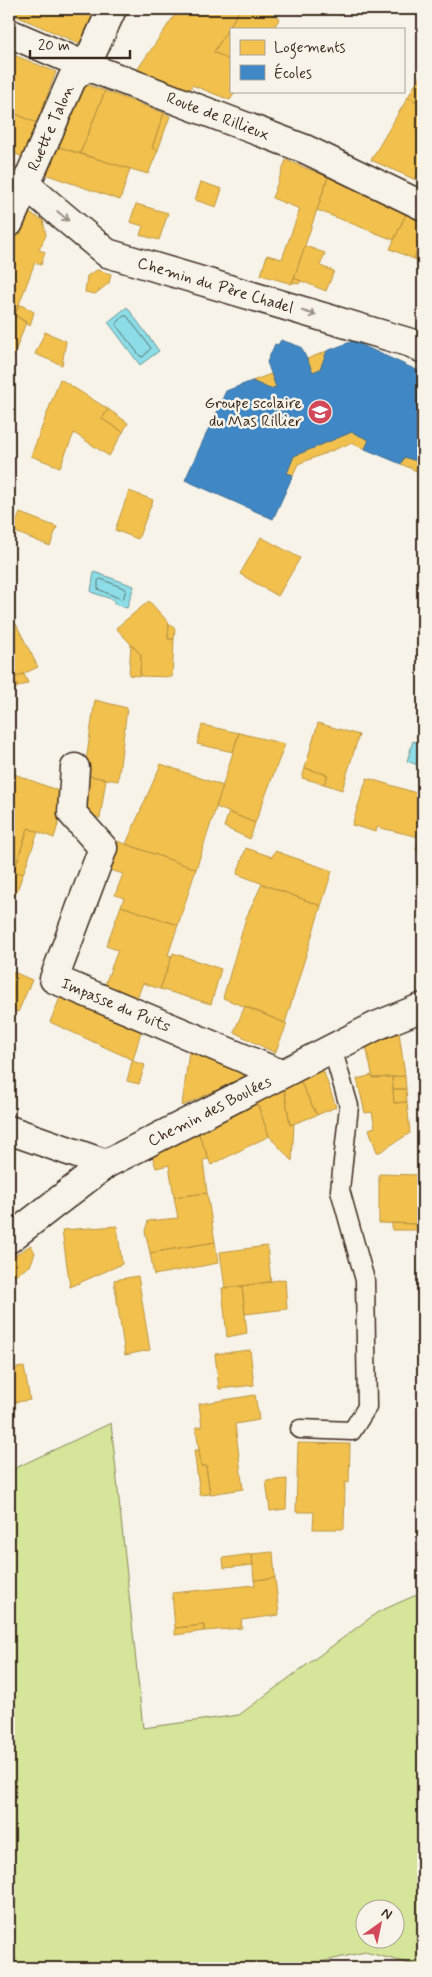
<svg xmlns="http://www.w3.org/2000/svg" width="432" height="1977" font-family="Mynerve,sans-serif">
<rect width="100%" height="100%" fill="#f7f3e8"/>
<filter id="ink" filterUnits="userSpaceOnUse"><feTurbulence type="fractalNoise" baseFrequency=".02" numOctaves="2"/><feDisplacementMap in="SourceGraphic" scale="10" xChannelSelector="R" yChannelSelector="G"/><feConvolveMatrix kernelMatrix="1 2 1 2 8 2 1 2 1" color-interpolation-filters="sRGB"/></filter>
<g filter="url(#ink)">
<path fill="#d5e599" stroke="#88885c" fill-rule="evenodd" d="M111,1423l32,305 96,-13 139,-103 45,-20v375l-58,-15 -71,16h-285v-497zM364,1910h30v30h-30z"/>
<path fill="#8cdde7" stroke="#6c9597" d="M127,307l32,44 -19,14 -32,-43z
M94,572l40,14 -7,22 -13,-4v-4l-23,-8z
M413,741l10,3v23l-16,-6z"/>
<path fill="#f2c14e" stroke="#bb9440" d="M9,9h89l-17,35 -72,-31z
M119,9h17l-14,10z
M179,9h61l-26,43 17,9v30h5l-6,9 -38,-15 -2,5 -53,-20z
M240,9h24l16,9 -7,11h-42v32l-17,-9z
M329,9h17l-5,7z
M9,53l47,19 -19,51 -28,-12z
M423,71v34l-15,-8z
M79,82l26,9 -25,63 -27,-9z
M105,91l59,22 -12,35 6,2 -10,24 -68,-20z
M408,97l15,8v61l-7,14 -45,-20z
M9,111l28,12 -12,35 -16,-7z
M164,113l6,3 -12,34 -6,-2z
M53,145l77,24 -10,31 -75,-26z
M286,160l42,17 -36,107 -31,-9 6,-20 15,4 18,-50 -28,-11z
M328,177l78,37 -12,26 -77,-30z
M201,182l21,7 -6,18 -21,-7z
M136,204l32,9 -9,27 -19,-5 3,-9 -13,-4z
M25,211l18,9 3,15 -7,15 6,2 -4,13 -6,-3 -20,53 -6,-5v-65z
M406,214l17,9v12l-9,24 -24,-10z
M423,235v28l-9,-4z
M305,246l20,7 -5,13 14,5 -8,20 -32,-13z
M97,270l14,4 -2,9 -14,11 -10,-2 2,-16z
M294,278l7,3 -2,3 -7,-2z
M19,304l15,8 -4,14 -15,-11z
M9,310l6,5 -6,20z
M15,315l11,7 -17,47v-34z
M45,332l21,9 -4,24 -27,-11z
M327,351l-7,18 -7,3 -6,-13z
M271,374l5,13 -6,2 -18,-8z
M60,379l48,30 -6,10 21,13 -14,24 -35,-23 -14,34 -29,-11z
M108,409l20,14 -5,9 -21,-13z
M352,432l17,8 -4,9 -14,-6 -53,21 -5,11 -6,-2 7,-17z
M404,457l19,6 -2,10 -20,-9z
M129,491l24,9 -15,39 -23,-9z
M20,513l37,14 -7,19 -37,-15z
M261,537l39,21 -22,38 -38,-22z
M149,601l20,22 -1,16h6l-2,38 -32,-1 1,-21 -25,-27z
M169,623l6,6 -1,10h-6z
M16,624l22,43 -24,11 4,9 -9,5v-64z
M131,644l10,11 -1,21 -11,-1z
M24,674l4,9 -10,4 -4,-9z
M95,700l32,8 -9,73 -34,-6z
M318,723l41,12 -17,55 -18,-6 4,-9 -23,-7z
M202,725l37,8 -6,19 -36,-8z
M239,733l46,11 -30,79 -39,-16z
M161,764l62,22 -27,83 -70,-25z
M305,768l23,7 -4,9 -22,-6z
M9,772l58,22 -13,44 -26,-10 -14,43 9,3 -8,22 -6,-2z
M84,775l22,4 -6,39 -14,-4z
M367,778l56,17v50l-4,-8 -42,-10 -1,5 -24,-7z
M229,812l26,11 -5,16 -26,-12z
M28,828l10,4 -15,42 -9,-3z
M419,838l4,7v7l-7,-2z
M117,841l79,28 -18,56 -57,-19 3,-8 -9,-3 8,-21 -16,-5z
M246,848l26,9 3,-6 57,20 -11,35 -84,-32z
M262,884l59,22 -36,117 -62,-25 23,-80z
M9,894l6,2 -6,16z
M121,906l57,19 -10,30 4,1 -12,33 -17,-6 -8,20 -32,-13 15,-40 -12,-4z
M9,927l6,3 -6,19z
M173,953l48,16 -10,35 -51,-15z
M9,970l23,10 -14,32 -9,-3z
M63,991l80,33 -10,36 -83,-38z
M245,1006l42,18 -12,29 -41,-21z
M423,1021v42h-2l-1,-40z
M399,1032l6,44 -32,2 -7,-32z
M190,1043l59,32 -67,31z
M132,1061l13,4 -6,19 -12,-3z
M421,1063h2l-1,53 -1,-21z
M322,1067l14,40 -19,8 -18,-36z
M372,1075l1,3 19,-1 2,26 13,-1 3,31 -30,19h-3l-8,-23 6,-2 -3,-15 -7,1 -8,-34z
M405,1076l1,13h-13l-1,-12z
M299,1079l18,36 -27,10 -6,-38z
M284,1087l6,38 4,-2 -2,38 -23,-25 -13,-36z
M393,1089h13l1,13 -13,1z
M256,1100l13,36 -58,29 -13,-33z
M198,1132l11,27 -6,1 4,33 -33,4 -5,-32 -13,3 -5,-17z
M379,1174l41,1 -2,49 -39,-1z
M207,1193l8,49 -65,11 -5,-22 3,-10 30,-3 -4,-21z
M392,1223l26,1v6h-26z
M117,1226l5,38 -52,23 -8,-57z
M215,1242l3,21 -64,12 -4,-22z
M31,1245l4,8 -5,13 -21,13v-20z
M267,1246l4,36 -46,6 -5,-36z
M138,1276l12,74 -25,5 -11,-75z
M285,1279l2,30 -42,5 -3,-28z
M242,1286l5,47 -20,4 -5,-49z
M250,1350l4,35 -35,4 -4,-35z
M24,1367l6,33 -21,3v-34z
M255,1395l4,25 -24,4 8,65 -33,5 -4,-28h-5l-5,-39h6l-3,-23z
M298,1443l52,1 -1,39 -4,-1 -1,47h-31l1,-17h-18z
M194,1450h5l2,16h5l4,28 -10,1z
M287,1479l-1,30 -16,2 -4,-30z
M273,1552l2,26 -21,2 -2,-26z
M252,1554l1,11 -29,3 -1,-10z
M275,1578l4,37 -38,5 1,8 -38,3v-6l-29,3 -3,-35 83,-8 -1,-5z
M204,1625v6l-29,4v-7z"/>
<path fill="#3f88c5" stroke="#3e6c93" d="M281,340l20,7 12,25 7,-3 7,-18 26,-10 70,32v90l-19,-6 -3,7 -36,-15 4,-9 -17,-8 -58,24 -7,17 6,2 -20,44 -88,-39 41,-89 26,-10 18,8 6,-2 -9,-25 8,-18 3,1z"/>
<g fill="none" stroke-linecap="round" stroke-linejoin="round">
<path stroke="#5b726e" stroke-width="1" d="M124,316h3l24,32 -8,9 -3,-1 -24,-31z
M101,579l25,10 -3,11 -25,-11v-8z"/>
<defs>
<path id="lane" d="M300,1429l52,2 15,-24 -2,-127 -25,-90 9,-84 -17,-58"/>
<g id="street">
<path id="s1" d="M26,185l81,68 304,90 12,6"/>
<path id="s2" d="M9,223l63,-144 14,-13 26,-57"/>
<path id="s3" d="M75,768l-3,45 31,35 -49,131 227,95"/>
<path d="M9,1130l97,34"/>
<path id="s4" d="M9,1239l97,-75 270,-138 47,-19"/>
</g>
<g id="secondary">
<path id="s5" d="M9,33l77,33 219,83 118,57"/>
</g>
</defs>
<use href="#lane" stroke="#3b2a1e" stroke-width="21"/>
<use href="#street" stroke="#3b2a1e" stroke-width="31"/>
<use href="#secondary" stroke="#3b2a1e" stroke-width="31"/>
<use href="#lane" stroke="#f7f3e8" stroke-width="18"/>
<use href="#street" stroke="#f7f3e8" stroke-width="28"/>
<use href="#secondary" stroke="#f7f3e8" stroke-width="28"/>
</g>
<defs><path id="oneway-shaft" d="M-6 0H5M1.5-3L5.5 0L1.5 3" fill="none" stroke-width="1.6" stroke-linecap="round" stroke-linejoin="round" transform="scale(1.25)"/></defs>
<g stroke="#998e83">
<use href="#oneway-shaft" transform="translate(63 216) rotate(40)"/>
<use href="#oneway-shaft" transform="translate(309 313) rotate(17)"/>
</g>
</g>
<defs>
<symbol id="school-disc" viewBox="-11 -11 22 22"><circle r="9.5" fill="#d1495b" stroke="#f7f3e8"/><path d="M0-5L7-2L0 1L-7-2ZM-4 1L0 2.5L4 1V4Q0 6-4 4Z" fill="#fff"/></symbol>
</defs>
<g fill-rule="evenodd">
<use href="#school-disc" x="306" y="398" width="28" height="28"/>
</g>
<g text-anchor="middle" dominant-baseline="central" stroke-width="5" stroke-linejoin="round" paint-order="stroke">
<g font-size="16" fill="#3b2a1e" stroke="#f7f3e8">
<text stroke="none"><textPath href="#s5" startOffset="225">Route de Rillieux</textPath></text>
<text stroke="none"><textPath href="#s2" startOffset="104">Ruette Talon</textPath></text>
<text stroke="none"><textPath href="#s1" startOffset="219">Chemin du Père Chadel</textPath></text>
<text stroke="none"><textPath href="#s3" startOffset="299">Impasse du Puits</textPath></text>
<text stroke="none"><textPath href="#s4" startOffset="239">Chemin des Boulées</textPath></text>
</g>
<g font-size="16" fill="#3b2a1e" stroke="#f7f3e8" text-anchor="end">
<text x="302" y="403">Groupe scolaire<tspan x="302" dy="18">du Mas Rillier</tspan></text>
</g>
</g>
<rect width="432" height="1977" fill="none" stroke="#f7f3e8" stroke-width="30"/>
<rect x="15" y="15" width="402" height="1947" fill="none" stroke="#3b2a1e" stroke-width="2" filter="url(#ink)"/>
<rect x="230" y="28" width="175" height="65" fill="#f7f3e8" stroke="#aca397"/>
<rect x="240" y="40" width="25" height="15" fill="#f2c14e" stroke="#aca397"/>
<text x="274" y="52" font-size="15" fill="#3b2a1e">Logements</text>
<rect x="240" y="65" width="25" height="15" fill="#3f88c5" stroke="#aca397"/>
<text x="274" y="78" font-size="15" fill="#3b2a1e">Écoles</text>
<g transform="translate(380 1924) rotate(33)"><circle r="24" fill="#f7f3e8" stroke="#aca397"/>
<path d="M0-4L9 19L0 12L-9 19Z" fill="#d1495b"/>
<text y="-8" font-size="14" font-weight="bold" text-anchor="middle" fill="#3b2a1e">N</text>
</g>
<path d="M30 50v8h100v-8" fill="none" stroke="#3b2a1e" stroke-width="2.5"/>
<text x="38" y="50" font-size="15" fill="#3b2a1e" stroke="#f7f3e8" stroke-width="4" paint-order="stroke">20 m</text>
</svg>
